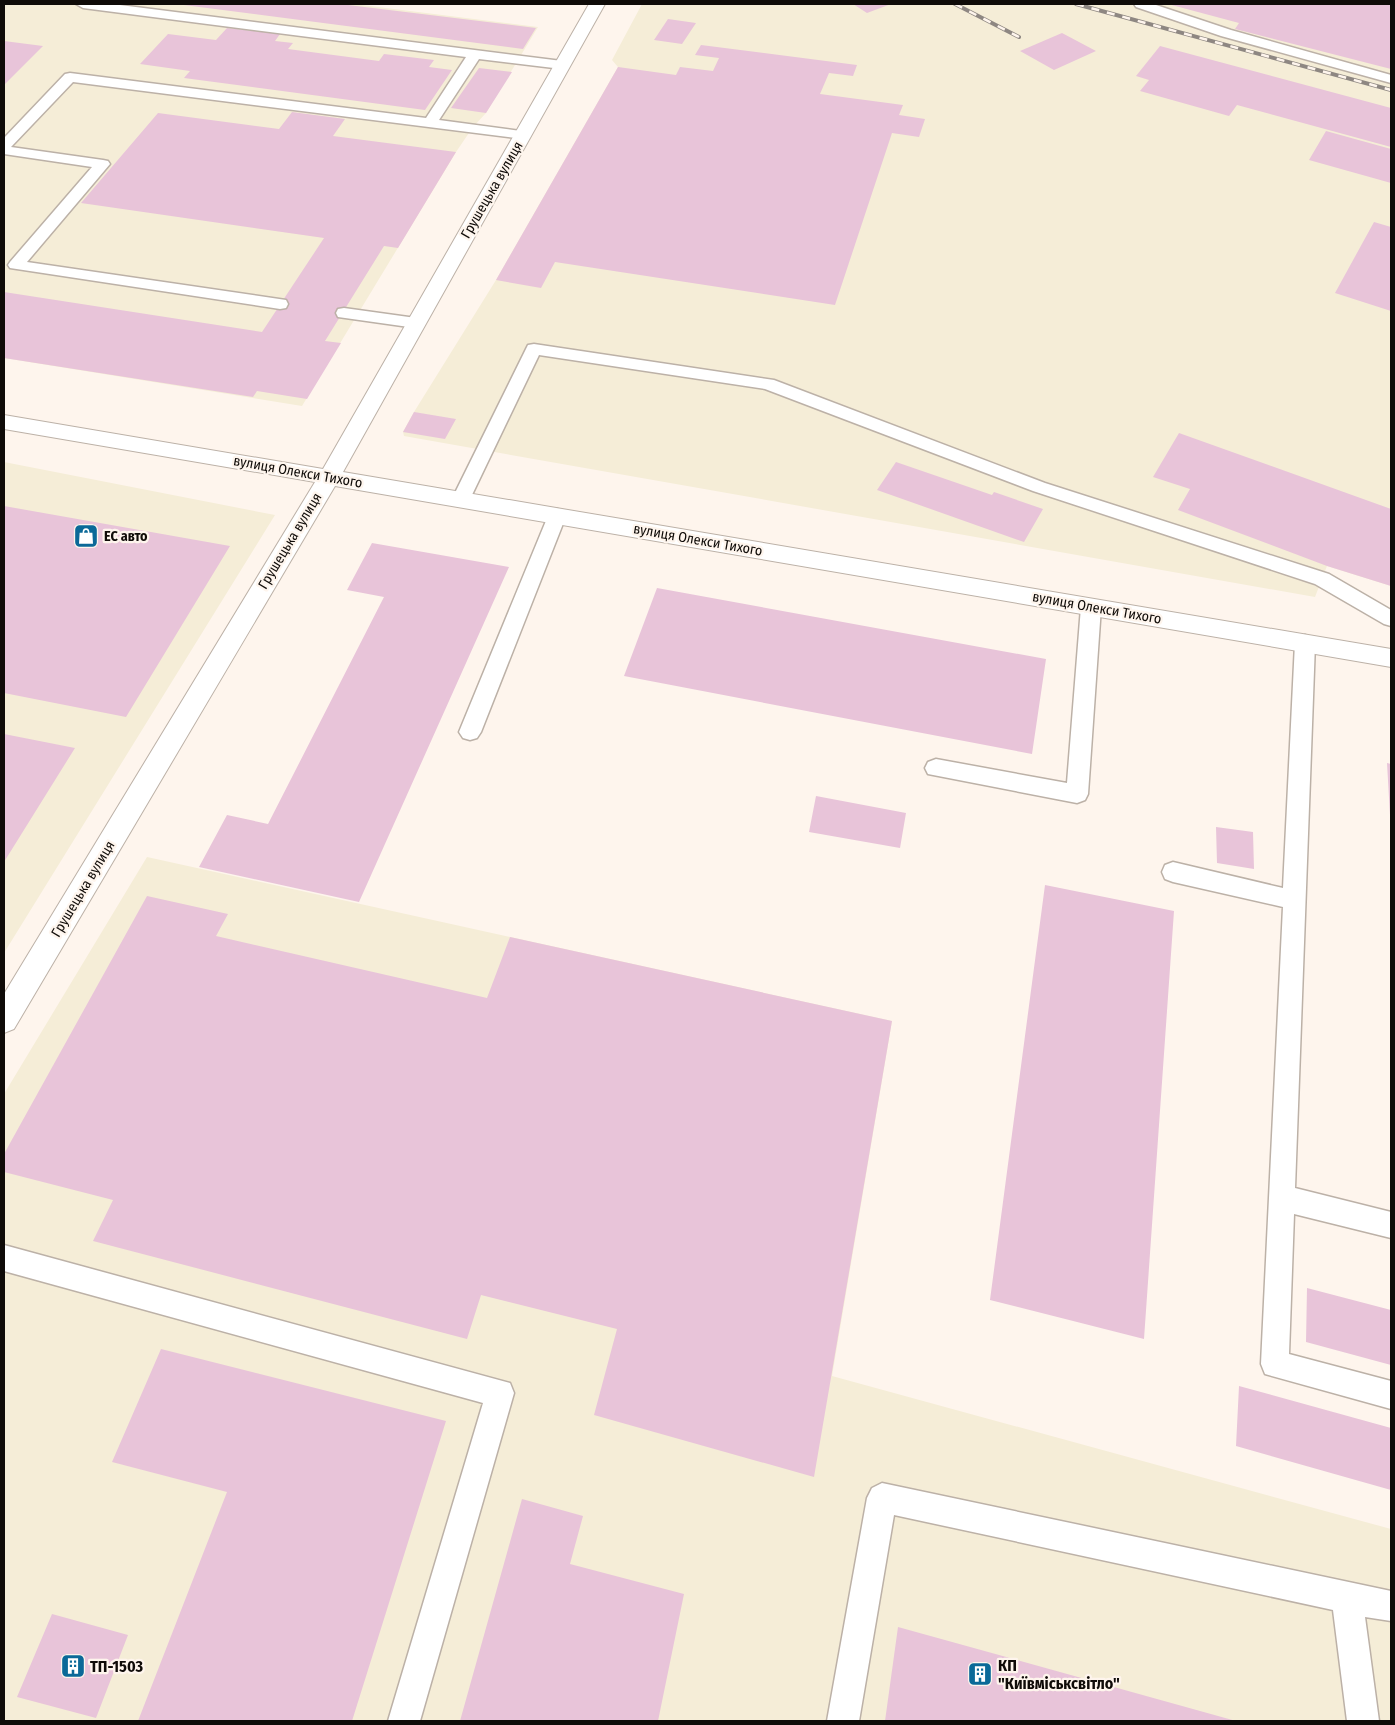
<svg xmlns="http://www.w3.org/2000/svg" width="1395" height="1725" font-family="'Fira Sans Condensed',sans-serif">
<rect width="100%" height="100%" fill="#fef5ed"/>
<path fill="#f5edd7" d="M4,4h350l184,23 -52,86 -13,14 -17,25 -154,254 -298,-48z
M642,4h749v582l-64,-20 -12,31 -911,-161 -1,-4 11,-20 82,-132 122,-213 -6,-7z
M4,462l271,53 -271,438z
M147,857l745,164 -60,355 559,153v192h-1387v-627z"/>
<path fill="#e8c4d9" d="M176,4h164l196,24 -13,21z
M853,4h38l-24,9z
M1168,4h223v65l-156,-40 4,-6z
M668,19l28,4 -14,21 -28,-4z
M227,28l53,6 -5,7 18,2 -5,6 91,12 5,-7 50,6 -5,7 23,3 -27,40 -241,-32 6,-7 -50,-7 28,-30 48,6z
M1062,33l34,18 -42,19 -34,-19z
M4,41l39,5 -39,39z
M701,45l156,20 -4,11 -24,-3 -9,21 83,11 -4,10 26,4 -6,18 -27,-4 -57,172 -280,-43 -14,26 -45,-8 122,-213 58,8 4,-8 33,4 6,-13 -24,-3z
M1160,46l231,62v39l-154,-42 -8,11 -89,-25 9,-11 -13,-4z
M479,68l33,4 -26,41 -35,-5z
M292,112l53,7 -12,17 123,16 -58,96 -14,-2 -59,95 16,2 -34,56 -50,-8 -4,6 -249,-39v-66l258,40 62,-94 -243,-35 77,-90 121,16z
M1326,131l65,18v34l-82,-23z
M1374,222l17,5v84l-56,-18z
M414,412l42,7 -11,20 -42,-7z
M1179,433l212,76v77l-64,-20 -149,-56 12,-21 -37,-12z
M896,462l96,33 2,-3 49,17 -19,33 -147,-52z
M4,506l226,40 -104,171 -122,-24z
M372,543l137,24 -150,335 -160,-35 28,-52 41,9 116,-227 -37,-7z
M657,588l389,71 -14,95 -408,-78z
M4,734l71,14 -71,114z
M1387,763l4,1v51h-1z
M816,796l90,17 -6,35 -91,-16z
M1216,827l37,5 1,37 -37,-6z
M1045,885l129,26 -30,428 -154,-39z
M147,896l81,18 -12,22 271,62 23,-61 382,84 -78,456 -220,-62 23,-86 -136,-34 -14,44 -374,-98 20,-41 -109,-28v-18z
M1307,1288l84,22v55l-85,-23z
M161,1349l285,72 -94,300h-214l89,-229 -115,-30z
M1239,1386l152,42v62l-155,-44z
M522,1499l61,17 -13,48 114,30 -26,127h-198z
M52,1614l76,21 -32,83 -79,-21z
M898,1627l338,94h-351z"/>
<g fill="none" stroke-linecap="round" stroke-linejoin="round">
<defs>
<path id="service" d="M76,4h36l450,57 7,4 -7,4 -83,-10 -40,61 89,12 2,3 -2,3 -5,1 -450,-57 -62,65 92,13 5,1 2,3 -83,98 259,38 2,4 -2,4 -6,1 -270,-41 -2,-3 2,-3 82,-95 -88,-13v-16l61,-64 5,-1 356,45 40,-61 -383,-49z
M1134,4h19l78,26 160,45v8l-170,-47 -85,-29z
M344,308l72,10 6,1 2,4 -2,4 -6,1 -78,-11 -2,-4 2,-4z
M534,344l240,36 271,103 284,91 62,36v16l-7,-2 -69,-40 -282,-93 -268,-102 -226,-34 -69,144 -2,5 -7,1 -7,-1 -2,-5 74,-150 2,-4z
M557,509l7,2 2,5 -85,216 -4,6 -7,2 -7,-2 -4,-6 89,-216 2,-5z
M1091,600l7,2 3,5 -13,187 -3,6 -8,3 -149,-29 -3,-6 3,-6 8,-3 131,24 14,-176 3,-5z
M1305,635l7,3 3,5 -20,545 96,24v26l-97,-24 -5,140 102,27v28l-126,-35 -4,-10 22,-457 -110,-25 -8,-3 -3,-7 3,-7 8,-3 110,26 12,-245 3,-5z
M4,1245l506,138 4,10 -94,328h-32l95,-318 -479,-132z
M882,1483l509,108v30l-26,-4 14,104h-32l-14,-111 -439,-95 -35,206h-32l40,-223 5,-10z"/>
<path id="minor" d="M589,4h16l-262,468 1048,177v18l-1056,-181 -321,543 -10,4v-39l311,-512 -311,-53v-14l319,54z"/>
</defs>
<use href="#service" stroke="#bcb1a7" stroke-width="3"/>
<use href="#minor" stroke="#bcb1a7" stroke-width="2"/>
<use href="#service" fill="#fff" fill-rule="evenodd"/>
<use href="#minor" fill="#fff" fill-rule="evenodd"/>
<defs>
<path id="rail" d="M955,4l64,33
M1076,4l315,86"/>
</defs>
<use href="#rail" stroke="#8e8782" stroke-width="4"/>
<use href="#rail" stroke="#fef5ed" stroke-width="2.5" stroke-dasharray="8" stroke-linecap="butt"/>
</g>
<defs>
<symbol id="shop-square" viewBox="-11 -11 22 22"><rect x="-9" y="-9" width="18" height="18" rx="4" fill="#0b6998" stroke="#fef5ed"/><path d="M-5-2.5h2.3a2.7 3.5 0 0 1 5.4 0H5L5.5 6h-11ZM-1.5-2.5h3a1.5 2.3 0 0 0-3 0Z" fill="#fff"/></symbol>
<symbol id="building-square" viewBox="-11 -11 22 22"><rect x="-9" y="-9" width="18" height="18" rx="4" fill="#0b6998" stroke="#fef5ed"/><path d="M-4-6H4V6H1V3H-1V6H-4ZM-2.5-4.3h1.7v1.8h-1.7ZM.8-4.3h1.7v1.8H.8ZM-2.5-1h1.7V.8h-1.7ZM.8-1h1.7V.8H.8Z" fill="#fff"/></symbol>
</defs>
<g fill-rule="evenodd">
<use href="#shop-square" x="72" y="522" width="28" height="28"/>
<use href="#building-square" x="59" y="1652" width="28" height="28"/>
<use href="#building-square" x="966" y="1660" width="28" height="28"/>
</g>
<g text-anchor="middle" dominant-baseline="central" stroke-width="4.5" stroke-linejoin="round" paint-order="stroke">
<g font-size="14" fill="#0f0b08" stroke="#fef5ed">
<text transform="translate(492 190) rotate(-60)">Грушецька вулиця</text>
<text transform="translate(298 472) rotate(10)">вулиця Олекси Тихого</text>
<text transform="translate(698 540) rotate(10)">вулиця Олекси Тихого</text>
<text transform="translate(290 541) rotate(-59)">Грушецька вулиця</text>
<text transform="translate(1097 608) rotate(10)">вулиця Олекси Тихого</text>
<text transform="translate(83 889) rotate(-59)">Грушецька вулиця</text>
</g>
<g font-size="14" font-weight="bold" fill="#0f0b08" stroke="#fef5ed" text-anchor="start">
<text x="104" y="536">ЕС авто</text>
</g>
<g font-size="16" font-weight="bold" fill="#0f0b08" stroke="#fef5ed" text-anchor="start">
<text x="998" y="1665">КП<tspan x="998" dy="18">"Київміськсвітло"</tspan></text>
<text x="90" y="1666">ТП-1503</text>
</g>
</g>
<rect width="1395" height="1725" fill="none" stroke="#0f0b08" stroke-width="10"/>
</svg>
